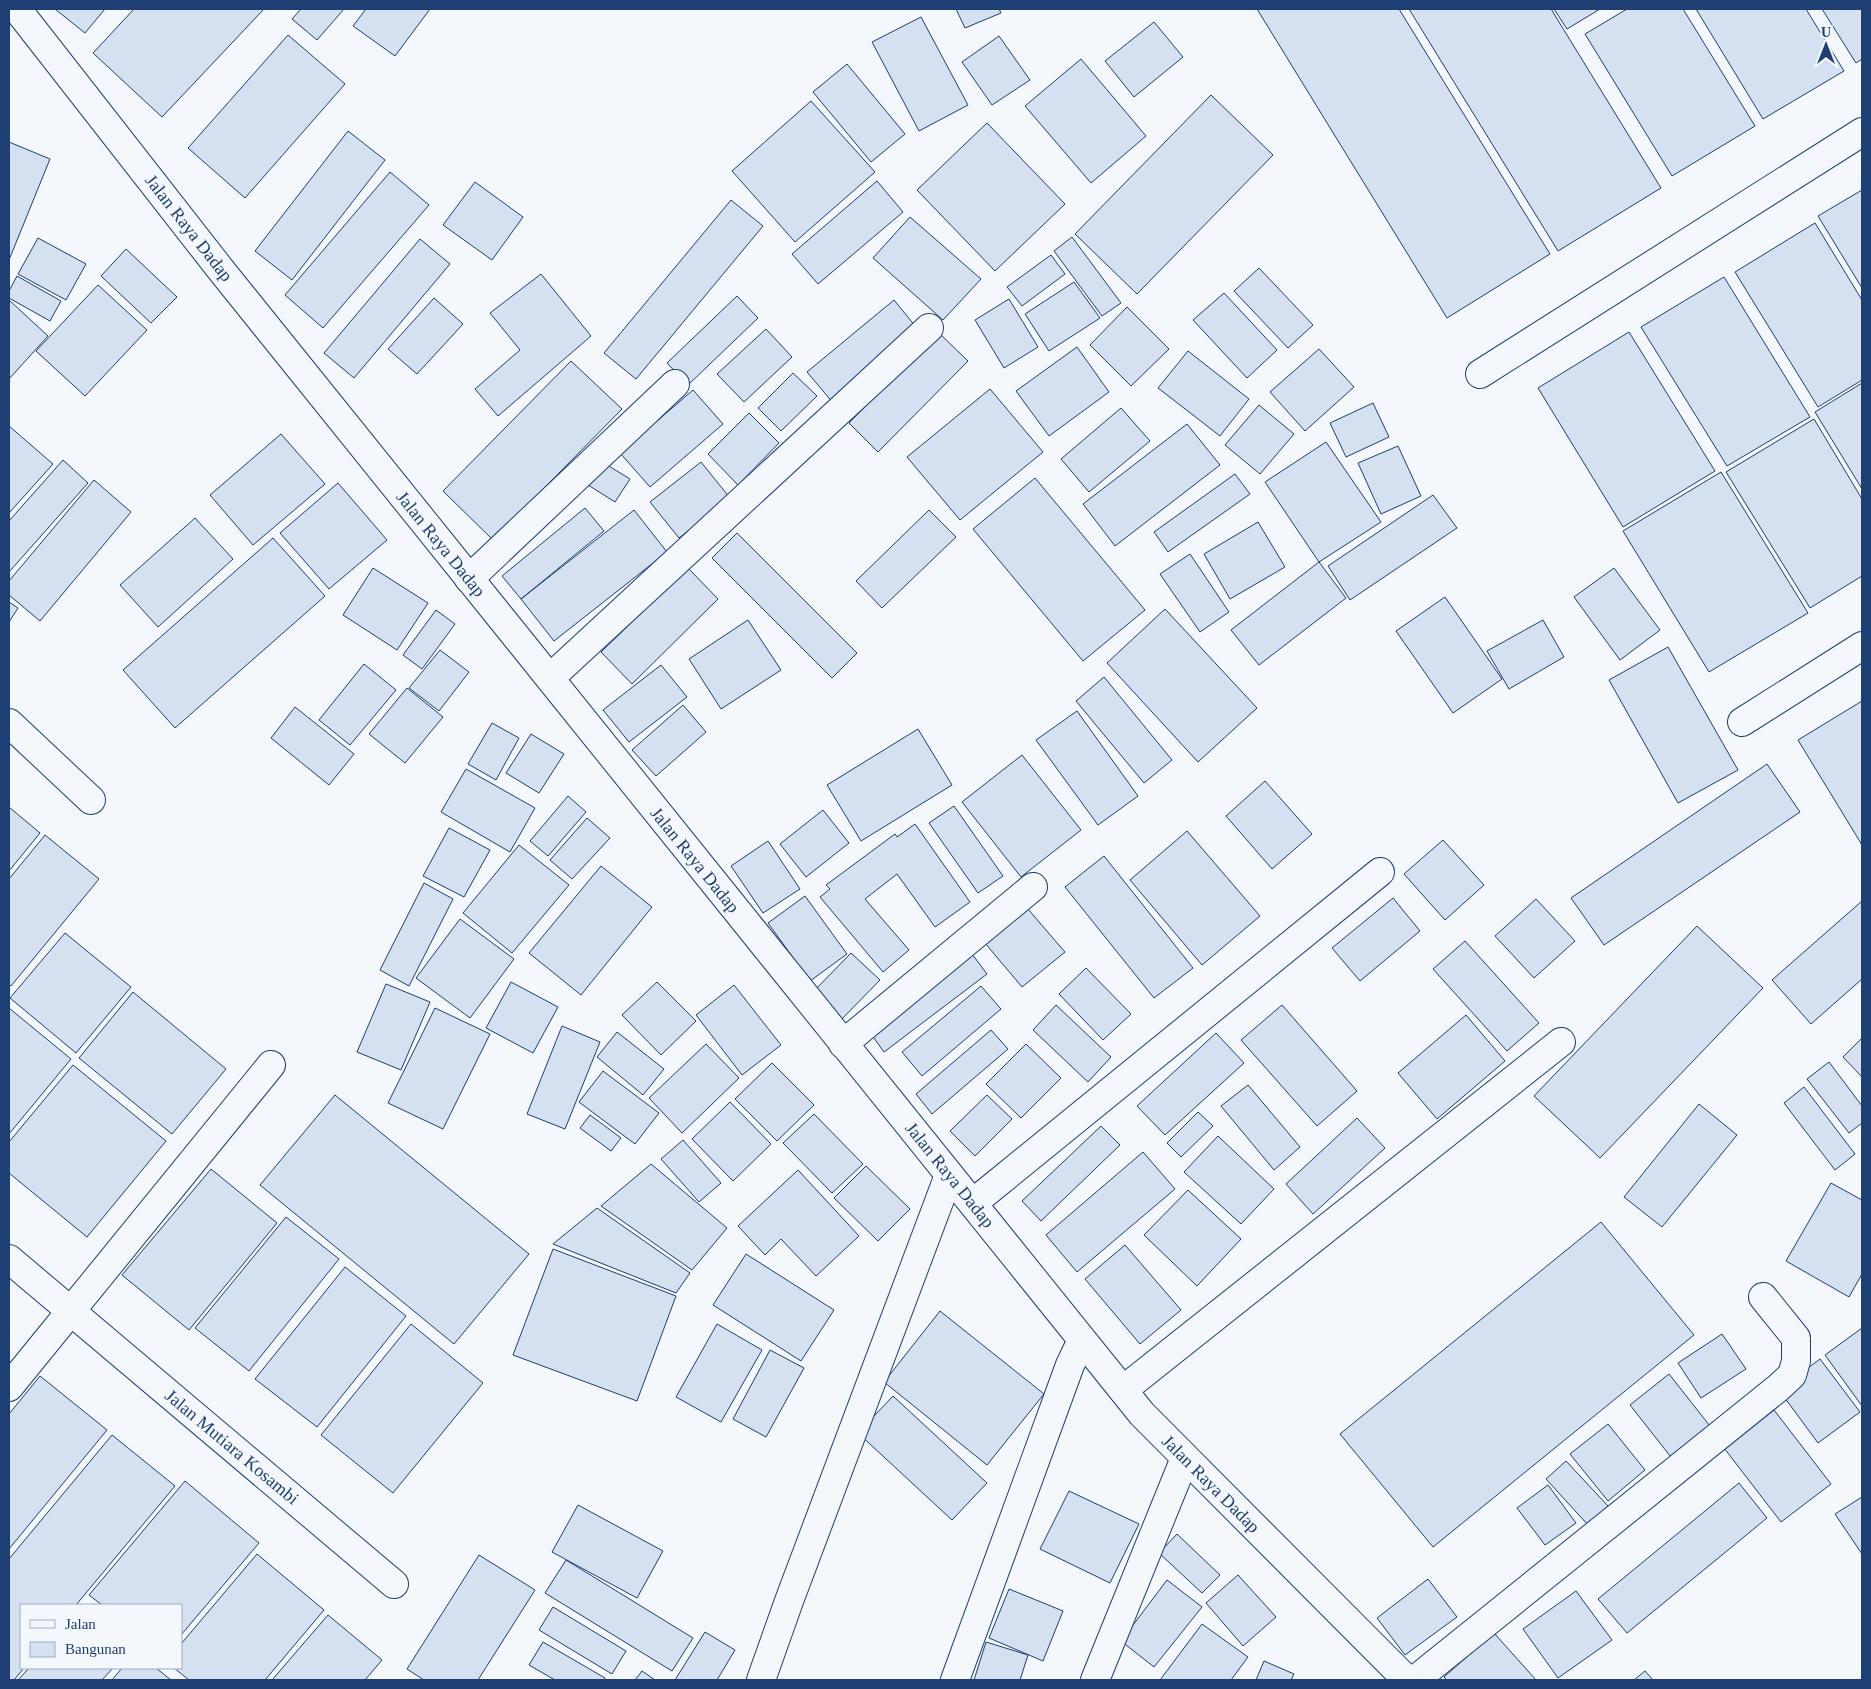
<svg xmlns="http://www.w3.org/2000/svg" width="1871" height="1689" font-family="Georgia,serif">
<rect width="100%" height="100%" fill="#f4f7fb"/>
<path fill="#d5e0f0" stroke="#1d3f73" d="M55,9h50l-20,24z
M134,9h130l-102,108 -69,-64z
M301,9h43l-27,31 -25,-21z
M366,9h64l-35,47 -42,-30z
M956,9h43l2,4 -36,15z
M1257,9h142l151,245 -103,64z
M1409,9h142l110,179 -103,63z
M1554,9h46l-33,20z
M1627,9h56l72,117 -83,50 -87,-142z
M1696,9h110l38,62 -81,48z
M1822,9h40v50l-6,4z
M921,17l47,88 -49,26 -47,-89z
M1154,22l29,35 -49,40 -29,-36z
M288,35l57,49 -100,114 -57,-50z
M999,36l31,44 -38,25 -30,-43z
M1081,59l65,77 -55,47 -66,-77z
M847,64l58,70 -34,28 -58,-70z
M1211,95l62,60 -136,139 -62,-60z
M811,101l64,71 -80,70 -63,-71z
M987,123l78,81 -70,67 -78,-81z
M348,131l37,29 -93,120 -37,-29z
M9,142l41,17 -41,101z
M390,172l39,33 -106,123 -38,-33z
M877,181l26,31 -85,72 -26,-30z
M475,182l48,35 -31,43 -49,-35z
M1862,190v98l-44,-72z
M731,200l32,26 -127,153 -32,-26z
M910,217l71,62 -38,41 -70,-62z
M1815,223l47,77v80l-44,27 -83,-135z
M1072,237l49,66 -19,13 -48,-65z
M38,238l48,26 -20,36 -48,-26z
M420,239l30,25 -96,114 -30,-25z
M126,249l51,48 -26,26 -50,-47z
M1051,255l14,19 -43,32 -15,-19z
M1259,268l54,57 -25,23 -54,-57z
M541,274l50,62 -93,80 -23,-27 45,-39 -30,-37z
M17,276l44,25 -11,20 -41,-23v-7z
M1724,277l86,140 -83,49 -86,-139z
M1074,282l26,36 -51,33 -24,-37z
M98,285l49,45 -62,66 -49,-45z
M1224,293l53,57 -30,28 -54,-58z
M737,296l21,22 -70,67 -21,-22z
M434,298l29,26 -46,50 -29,-25z
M1009,299l29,48 -34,21 -29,-48z
M9,300l39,36 -39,43z
M894,300l26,32 -86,72 -27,-32z
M1127,307l42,42 -38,37 -41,-41z
M766,329l26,28 -48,45 -27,-28z
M938,332l30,29 -90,91 -29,-29z
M1629,332l86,139 -92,56 -85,-139z
M1077,347l32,45 -60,44 -33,-45z
M1319,349l35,38 -49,44 -35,-39z
M1188,351l61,48 -29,37 -62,-48z
M571,361l51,48 -129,131 -50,-49z
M793,373l24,23 -36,35 -23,-23z
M1862,383v106l-47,-77z
M990,389l53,63 -83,68 -53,-63z
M693,390l30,34 -73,63 -30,-34z
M1373,403l16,34 -43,20 -16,-34z
M1259,405l35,29 -34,40 -35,-29z
M1121,408l29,33 -61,51 -28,-33z
M749,413l30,30 -41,42 -30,-31z
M1814,419l48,80v77l-52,32 -84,-136z
M1187,424l33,41 -105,81 -32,-42z
M9,426l44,38 -44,49z
M281,434l44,50 -72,61 -43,-50z
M1326,442l55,80 -62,40 -54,-80z
M1398,446l23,50 -40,18 -23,-51z
M63,460l25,23 -79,89v-51z
M599,460l31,19 -15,23 -30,-19z
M701,462l29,36 -51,40 -29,-36z
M1721,472l87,141 -99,59 -86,-141z
M1235,474l15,20 -82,58 -14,-20z
M1035,478l110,132 -62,51 -110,-132z
M94,480l37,32 -91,109 -31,-26v-14z
M338,483l49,57 -58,49 -49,-56z
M1433,495l24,33 -107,72 -22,-34z
M585,508l19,23 -83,68 -19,-23z
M634,510l33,42 -113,89 -33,-42z
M929,510l27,27 -74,71 -26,-27z
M195,518l38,41 -75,68 -38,-42z
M1258,522l27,45 -55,32 -26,-45z
M737,533l120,120 -25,25 -120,-120z
M273,538l52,58 -150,132 -52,-58z
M1190,554l39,58 -29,20 -40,-58z
M1319,562l27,36 -87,67 -28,-35z
M373,568l55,35 -31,47 -54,-35z
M688,568l30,31 -86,85 -31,-32z
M1614,568l46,62 -40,30 -46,-63z
M1445,597l57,82 -49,34 -57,-82z
M9,602l9,6 -9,14z
M1165,609l92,99 -59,54 -91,-99z
M436,610l19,14 -33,45 -19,-14z
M748,620l33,50 -60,39 -32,-50z
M1543,620l21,37 -55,32 -22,-38z
M1668,647l70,123 -60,33 -69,-123z
M440,650l29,22 -30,39 -30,-23z
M364,664l32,26 -46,55 -31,-25z
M661,665l26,32 -58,45 -26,-32z
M1104,677l68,83 -28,23 -68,-82z
M407,688l36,29 -38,46 -36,-29z
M1862,701v144l-64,-105z
M683,705l23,27 -50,44 -24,-26z
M295,707l59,47 -25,31 -58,-47z
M1077,711l61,85 -40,29 -62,-85z
M492,723l27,15 -23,42 -28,-16z
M918,729l34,56 -91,56 -34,-56z
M531,734l33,20 -25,39 -33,-20z
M1022,755l59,75 -60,47 -59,-75z
M1767,764l33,48 -196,133 -33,-47z
M466,769l69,39 -25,44 -69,-40z
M1265,781l47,53 -40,35 -46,-53z
M568,796l18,16 -38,44 -18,-15z
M954,806l49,70 -25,17 -49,-70z
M9,807l31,26 -31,38z
M823,810l26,33 -43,34 -26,-33z
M587,818l23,20 -38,41 -22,-19z
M915,824l55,78 -35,25 -38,-53 -32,25 44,51 -26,22 -63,-75 10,-8 -4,-4 69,-51 2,3z
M449,828l41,22 -26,47 -41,-21z
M1187,831l73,85 -58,49 -72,-85z
M45,835l54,44 -88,107 -2,-2v-105z
M1443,840l41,45 -39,35 -41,-46z
M768,841l32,48 -37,24 -32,-47z
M519,845l50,40 -57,68 -49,-40z
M1104,856l89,112 -39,30 -89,-111z
M601,866l51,41 -71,88 -52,-42z
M424,883l29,16 -44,87 -29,-16z
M805,896l42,58 -37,27 -42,-58z
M1393,898l27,33 -60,50 -28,-33z
M1536,899l39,42 -41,37 -39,-42z
M1021,901l44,51 -43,35 -43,-51z
M1862,901v78l-51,45 -39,-44z
M460,919l54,40 -44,59 -54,-40z
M1697,926l66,62 -163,170 -66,-62z
M65,933l66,54 -55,66 -66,-55z
M1465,941l74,82 -32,28 -74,-82z
M851,953l29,27 -41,42 -29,-27z
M972,954l15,20 -103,78 -15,-21z
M1086,968l45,46 -28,26 -44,-46z
M511,982l47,25 -25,46 -47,-25z
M657,982l39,39 -35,34 -39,-40z
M386,984l44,18 -29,68 -44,-18z
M734,985l47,60 -39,30 -46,-60z
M981,986l20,23 -79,67 -20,-24z
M133,992l93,77 -54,65 -93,-76z
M1056,1005l55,52 -23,25 -55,-52z
M1282,1005l75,86 -40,35 -76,-86z
M9,1008l62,51 -62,75z
M435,1008l55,26 -47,95 -55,-26z
M1466,1015l39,46 -68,58 -39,-46z
M562,1026l38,16 -35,87 -38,-15z
M991,1030l17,19 -76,65 -16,-20z
M617,1032l47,37 -21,26 -46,-38z
M1216,1033l28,30 -79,72 -28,-29z
M1862,1038v39l-19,-20z
M706,1044l33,34 -57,55 -33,-35z
M1026,1044l35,34 -40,40 -35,-34z
M1829,1062l33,44v17l-13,10 -42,-54z
M772,1063l42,42 -37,36 -42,-42z
M73,1065l93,76 -79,96 -78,-64v-31z
M603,1071l56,42 -24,31 -56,-42z
M1248,1085l52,62 -26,23 -53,-64z
M1804,1087l51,67 -20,16 -51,-67z
M335,1095l194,159 -75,90 -194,-159z
M987,1095l25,24 -37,37 -25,-25z
M730,1102l41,42 -38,37 -41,-42z
M1699,1104l38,31 -75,92 -38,-30z
M1198,1112l15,14 -32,31 -14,-14z
M814,1114l49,50 -31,29 -49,-50z
M590,1115l31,23 -10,13 -31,-23z
M1357,1118l28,30 -72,66 -27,-30z
M1101,1126l19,19 -79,76 -19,-20z
M1218,1136l56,53 -33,35 -57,-52z
M683,1140l38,43 -22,19 -38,-43z
M1143,1152l32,37 -98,83 -31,-37z
M651,1164l76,64 -35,42 -91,-64z
M866,1166l44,43 -32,32 -44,-43z
M211,1169l66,54 -88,107 -67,-55z
M798,1170l61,66 -43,40 -35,-37 -16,16 -27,-29z
M1831,1183l31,17v74l-13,23 -63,-36z
M1188,1190l53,49 -44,47 -53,-51z
M597,1208l93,65 -14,20 -123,-49z
M286,1217l53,42 -90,112 -54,-43z
M1601,1222l93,113 -261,212 -93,-113z
M1125,1245l56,65 -41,34 -55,-65z
M553,1249l123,47 -39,105 -124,-46z
M746,1254l88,56 -33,51 -88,-56z
M345,1267l61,49 -89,111 -62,-48z
M940,1311l104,83 -57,71 -103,-83z
M411,1324l72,59 -90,110 -72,-58z
M717,1324l45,26 -41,72 -45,-25z
M1862,1328v78l-37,-51z
M1722,1334l24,35 -45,29 -23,-35z
M770,1350l34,18 -38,69 -33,-18z
M1820,1359l40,53 -42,31 -39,-53z
M1669,1374l48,61 -39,31 -48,-61z
M40,1376l67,54 -98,119v-135z
M893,1396l94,87 -35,37 -94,-87z
M1774,1410l57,74 -50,38 -57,-74z
M1608,1424l37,46 -37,31 -38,-47z
M112,1435l63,51 -99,119h-55v63h3l-10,12h-5v-121z
M1566,1461l42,45 -20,19 -42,-46z
M185,1481l74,62 -78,92v-30h-79l-13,-10z
M1739,1483l28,35 -140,115 -29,-34z
M1548,1485l28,38 -31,22 -28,-37z
M1069,1491l70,33 -29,59 -70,-34z
M1862,1497v57l-27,-40z
M578,1505l85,46 -26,47 -85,-46z
M1177,1534l43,41 -18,18 -43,-40z
M257,1554l67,56 -59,70h-76l-15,-12h7v-24z
M479,1555l56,35 -57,90h-54l-17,-11z
M566,1560l127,78 -21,33 -127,-78z
M1238,1575l38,42 -33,29 -37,-43z
M1428,1579l29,38 -52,38 -28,-37z
M1167,1580l35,27 -48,60 -33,-26z
M1009,1589l54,22 -20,50 -54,-23z
M1576,1591l36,49 -54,38 -35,-49z
M553,1607l73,44 -14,23 -73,-44z
M328,1615l54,45 -17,20h-93z
M1202,1624l46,33 -17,23h-71z
M705,1632l30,18 -18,30h-42z
M1494,1633l42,47h-89l-3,-3z
M543,1642l62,36 -1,2h-49l-26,-15z
M986,1642l42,13 -8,25h-46z
M1264,1661l30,13 -3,6h-35z
M29,1668h84l-11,12h-84z
M122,1668h34l15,12h-59z
M642,1671l13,9h-20z
M1645,1671l8,9h-19z"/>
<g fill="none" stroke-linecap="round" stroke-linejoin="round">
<defs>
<path id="minor" d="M1480,374l382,-242
M469,579l206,-195
M550,678l379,-350
M1742,722l120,-76
M9,723l82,77
M843,1044l190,-157
M973,1203l407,-331
M9,1259l385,325
M9,1387l262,-322
M1123,1390l438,-348
M761,1680l28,-79 160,-426
M955,1680l115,-315 12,-25
M1095,1680l90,-222
M1415,1680l363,-292 14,-13 4,-14v-23l-33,-41"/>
<path id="major" d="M17,9l204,261 921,1144 265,266"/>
</defs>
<use href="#minor" stroke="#1d3f73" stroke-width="30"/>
<use href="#major" stroke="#1d3f73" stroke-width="30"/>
<use href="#minor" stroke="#f4f7fb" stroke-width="28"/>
<use href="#major" stroke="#f4f7fb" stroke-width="28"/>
</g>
<g text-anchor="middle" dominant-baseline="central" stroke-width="4" stroke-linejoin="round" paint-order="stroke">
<g font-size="18" fill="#1d3f73" stroke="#f4f7fb">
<text transform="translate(189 228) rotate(52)">Jalan Raya Dadap</text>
<text transform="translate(441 544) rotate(51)">Jalan Raya Dadap</text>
<text transform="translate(695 860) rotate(51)">Jalan Raya Dadap</text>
<text transform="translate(950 1175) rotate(51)">Jalan Raya Dadap</text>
<text transform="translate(232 1447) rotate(40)">Jalan Mutiara Kosambi</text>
<text transform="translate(1211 1484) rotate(45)">Jalan Raya Dadap</text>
</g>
</g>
<rect width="1871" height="1689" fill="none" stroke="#1d3f73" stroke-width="20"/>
<rect x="20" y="1604" width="162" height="65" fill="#f4f7fb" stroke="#9eadc5"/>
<rect x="30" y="1620" width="25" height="8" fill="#f4f7fb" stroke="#9eadc5"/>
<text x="65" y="1629" font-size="15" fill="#1d3f73">Jalan</text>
<rect x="30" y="1642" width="25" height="15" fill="#d5e0f0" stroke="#9eadc5"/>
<text x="65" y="1654" font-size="15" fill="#1d3f73">Bangunan</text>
<g transform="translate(1826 45)" stroke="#f4f7fb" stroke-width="4" paint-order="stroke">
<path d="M0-4L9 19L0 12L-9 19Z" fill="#1d3f73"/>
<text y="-8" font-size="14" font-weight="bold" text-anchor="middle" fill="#1d3f73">U</text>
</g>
</svg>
